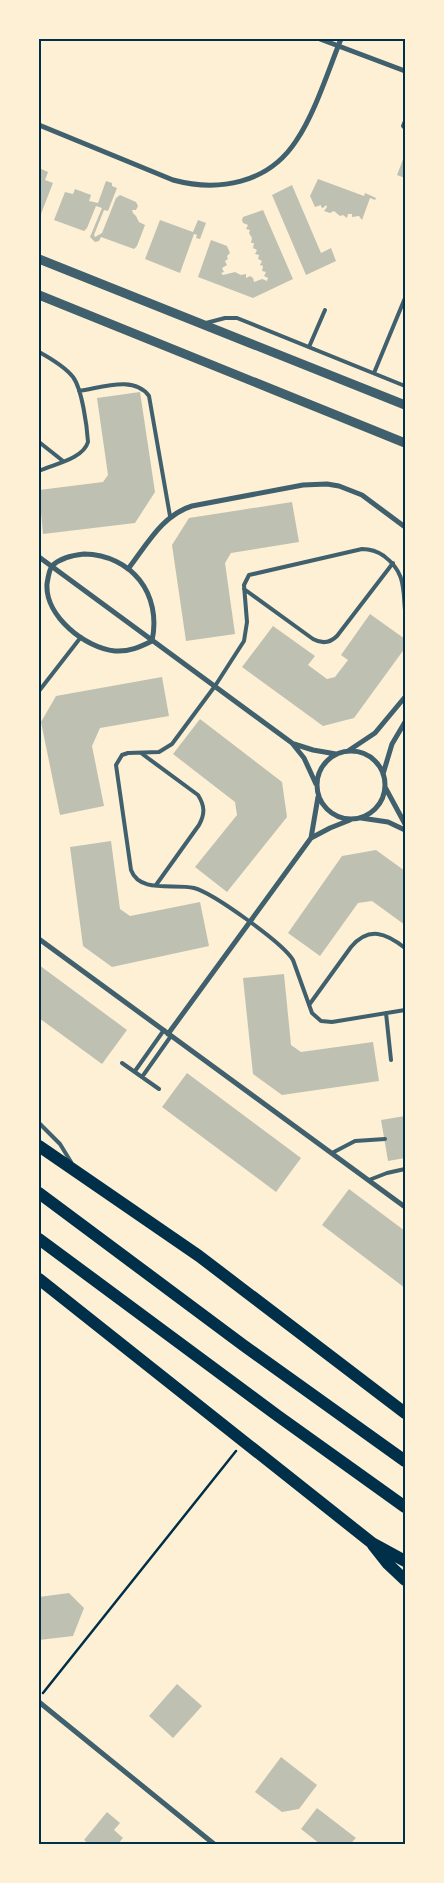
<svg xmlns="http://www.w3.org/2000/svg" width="444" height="1883" font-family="'Noto Sans',sans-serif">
<rect width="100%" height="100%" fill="#fdf0d5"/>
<path fill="#bec0b2" d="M405,154v24l-8,-3z
M39,168l9,4 -3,8 8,3 -14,36z
M318,179l46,17 1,-3 11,5 -1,2 -5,-2 -8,22 -3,-4 -7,1v-3h-4l-1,4 -4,-3 -3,1 -6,-5 -4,2 -6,-2 3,-4 -1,-2 -3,3 -2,-1v-2l-6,2 -5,-11z
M106,181l6,2v3l5,2 -9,23 -4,-1 -10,25 1,2 7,-4 14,-35 4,-3 16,7 2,4 -2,4h-4l1,3 3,3 3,6 6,3 -8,21 -3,3 -33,-12 -2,4 -4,1 -5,-5 12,-29 -6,-2 -9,22 -3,3 -30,-11 11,-28 8,2 2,-5 16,6 -2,6 9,2z
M292,185l29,68 10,-5 5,13 -30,14 -34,-80z
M263,210l30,69 -40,19 -55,-21 13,-37 16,6 3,7 -3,3 1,3 -3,2 2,4 -5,3 2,4 -3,1 2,2 12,-3 6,3 5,-1v4l4,-2 3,2 1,4 8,-3 5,2 1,-3 -4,-2 2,-4 -4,-1 1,-5 -3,-1 2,-4 -4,-2 1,-4 -4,-1 2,-4 -4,-2 1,-5h-3l1,-5 -3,-5 1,-3 -4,-1 2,-4 -5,-2 -1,-3 1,-3z
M160,220l33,12 5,-12 8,3 -6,16 -4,-1 1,-3 -3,-1 -14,39 -35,-14z
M140,392l15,100 -20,31 -92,11 -4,-44 64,-8 5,-7 -11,-77z
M292,502l7,40 -68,11 -6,10 10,71 -49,7 -14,-96 17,-27z
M370,614l35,25v9l-51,70 -31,8 -81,-59 31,-41 42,30 -7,9 19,14 8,-2 13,-17 -7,-5z
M162,677l7,39 -69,12 -8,18 12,60 -44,9 -19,-93 15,-26z
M200,719l82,63 5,35 -60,75 -32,-25 42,-52 -2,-13 -62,-48z
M111,841l9,68 10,7 70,-14 9,44 -97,21 -29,-21 -13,-99z
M376,850l29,21v54l-33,-24 -14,2 -38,53 -32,-23 54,-77z
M39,965l88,65 -25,34 -63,-46z
M284,974l7,71 10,7 72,-10 6,39 -97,14 -29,-21 -10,-96z
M187,1073l114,85 -25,34 -114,-85z
M405,1116v42l-17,3 -7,-41z
M349,1189l56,42v57l-83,-63z
M69,1593l15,15 -11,28 -34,4v-43z
M177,1684l25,22 -29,32 -24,-22z
M281,1757l36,28 -18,24 -17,3 -27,-20z
M317,1808l39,30 -6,6h-30l-19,-15z
M107,1812l13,11 -6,7 9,8 -5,6h-29l-5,-4z"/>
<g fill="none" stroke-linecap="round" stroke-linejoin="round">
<path stroke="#003049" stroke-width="2.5" d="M39,794v6
M43,1693l193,-242"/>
<path stroke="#3f606c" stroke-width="4" d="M405,121l-2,5 2,2
M206,323l19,-5h12l168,68
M309,347l16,-37
M39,352c11,6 26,15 34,25 9,12 14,49 15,65 -5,17 -34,22 -49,29
M374,373l31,-75
M79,391c22,-3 55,-16 70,5l21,120
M39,442l24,19
M244,589l69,50c9,5 17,4 24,-3l56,-73
M405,610c-2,-23 0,-38 -21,-54 -7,-5 -13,-7 -22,-7l-113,26 -5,10 3,37 -3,19 -29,45 -43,58 -13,8 -31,1 -6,2 -6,10 15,105c9,24 43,13 63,18 19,5 89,55 99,72l19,53 9,8 11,1 73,-12
M39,691l42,-54
M141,753l57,42c7,11 7,19 1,30l-43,60
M309,1005l42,-58c18,-21 35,-14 54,1
M386,1013l5,47
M122,1063l37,26
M135,1071l29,-41
M142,1077l29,-41
M39,1123l21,21 11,18
M332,1153l23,-12 30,-2
M369,1180l18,-7 18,-4"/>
<path stroke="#3f606c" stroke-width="5" d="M320,39l85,32
M39,125l134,55c45,12 95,4 123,-39 19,-28 32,-70 45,-102
M84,554c48,1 78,40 68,87 -12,6 -23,11 -37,10 -30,-3 -70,-35 -68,-67 1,-6 2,-14 5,-18 8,-8 22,-11 32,-12z
M39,557l253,186 12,15 12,26
M128,569c18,-23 34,-54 64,-63l111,-21 24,-1 12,2 23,9 43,32
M294,744l19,6 23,4
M348,751l27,-18 30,-36
M317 785a34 34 0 1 1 68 0a34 34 0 1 1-68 0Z
M383,774l9,-30 13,-22
M385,787l20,37
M361,818l27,4 17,8
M311,838l7,-41
M39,939l366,268
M168,1034l143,-196 19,-10 20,-8
M39,1702l175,142"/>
<path stroke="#3f606c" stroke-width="9" d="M39,259l366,146
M39,295l366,148"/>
<path stroke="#003049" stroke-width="12" d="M39,1146l160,110 206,157
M39,1193l204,152 162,116
M39,1239l239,177 127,91
M39,1279l333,264 33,18
M373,1545l15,19 17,16"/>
</g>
<rect width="444" height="1883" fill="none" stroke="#fdf0d5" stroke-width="80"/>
<rect x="40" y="40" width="364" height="1803" fill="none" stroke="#003049" stroke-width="2"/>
</svg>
